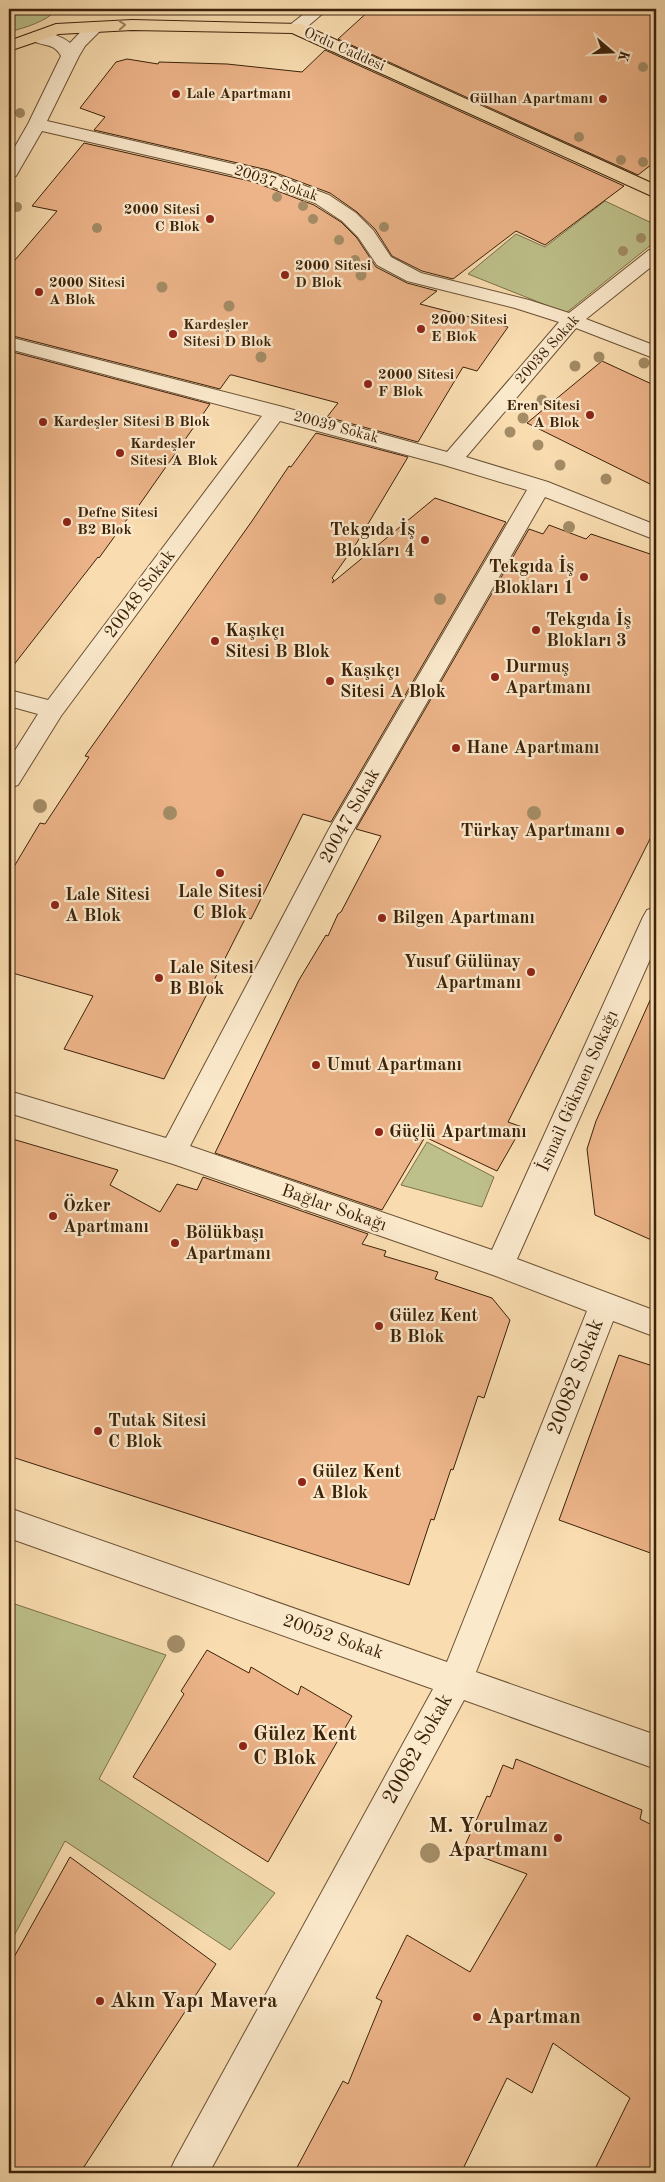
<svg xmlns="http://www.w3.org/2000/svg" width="665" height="2182" font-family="'Old Standard TT',serif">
<rect width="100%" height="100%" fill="#f9ddb0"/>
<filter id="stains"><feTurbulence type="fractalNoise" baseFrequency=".004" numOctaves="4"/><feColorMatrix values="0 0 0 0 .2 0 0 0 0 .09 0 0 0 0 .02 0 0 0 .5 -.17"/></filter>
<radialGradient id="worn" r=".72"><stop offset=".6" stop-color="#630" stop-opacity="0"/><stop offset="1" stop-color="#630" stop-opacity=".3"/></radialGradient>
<path fill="#bec08b" stroke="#7d714a" d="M9,9h49c-13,13 -31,18 -49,23z
M605,201l51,24v16l-90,72 -98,-39 48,-40 29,13z
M427,1142l67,35 -12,30 -81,-22z
M9,1602l157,53 -67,124 176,114 -45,57 -165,-109 -56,104z"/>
<path fill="#edb489" stroke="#3c220a" d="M371,9h263l22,7v145l-18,14 -300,-136z
M325,50l299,136 -79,59 -29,-14 -63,48 -31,-8 -30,-15 -17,-27 -18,-17 -27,-19 -62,-23 -174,-40 11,-13 -25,-9 36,-46 11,-3 31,5 1,-2 68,2 75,8z
M84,143l170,39 60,23 27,17 16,16 19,29 31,16 30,8 -17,13 88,23 -31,44 -14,-4 -45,75 -91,-25 11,-14 -106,-28h-2l-10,14 -211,-54v-68l48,-56 -25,-5z
M9,351l201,53 -75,107h-2l-34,47 -1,-1 -89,114z
M602,361l54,25v101l-129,-64z
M316,433l92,24 -52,87 -24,34 2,2 -2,3 103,-85 71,24 -175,300 -28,-8 -52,105 -5,-2 -82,162 -100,-30 29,-53 -84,-24v-97l31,-52 5,1 44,-67 -4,-1 167,-235 37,-55 2,1z
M549,525l37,14 5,-5 65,22v271l-148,295 14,5 -25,44 -72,-34 -43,73 -167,-57 84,-173 27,-45 2,1 10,-22 3,-2 40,-76 -25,-7 173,-300 14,5z
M656,987v255l-61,-27 -8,-66 9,-28z
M9,1138l109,32 -8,15 50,27 17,-28 20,6 6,-13 165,57 -6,10 24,7 -2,5 54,16 -3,7 57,19 18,22 -26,78 -6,-2 -25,74 -2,-1 -17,51 -3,-1 -22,66 -400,-129z
M619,1355l37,12v188l-97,-35z
M207,1650l42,23 2,-6 47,28 3,-9 51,30 -84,146 -135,-85 51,-83 -3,-3z
M516,1759l126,51 -2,9 16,8v346h-63l37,-75 -77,-55 -21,50 -25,-15 -46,95h-167l49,-92 5,3 34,-83 -6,-3 31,-63 63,37 57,-98 -64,-24 24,-54 3,1 13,-32 10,4z
M70,1857l146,107 -136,209h-71v-207z"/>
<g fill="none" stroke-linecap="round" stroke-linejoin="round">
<defs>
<path id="minor" d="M310,9h18l-27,23h-12l-3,-4z
M95,22l6,1 3,4 -19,19 -6,10 -32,65 221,51 61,23 27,18 17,17 18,27 30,16 108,27 40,13 80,-63 7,-2v15l-70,56 70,27v13l-80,-31 -110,129 82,25 108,43v15l-111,-43 -196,341 -159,308 302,104 151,-333 4,-7 9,-3v39l-139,313 139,52v26l-43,-16 -137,351 180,63v34l-192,-69 -255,473h-40l6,-13 258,-471 -424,-151v-30l438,154 140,-351 -94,-36 -320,-111 -164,-51v-22l157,47 163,-309 198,-339 -83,-25 -164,-44 -219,295 -43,69 -9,3v-28l29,-46 -29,-8v-16l39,10 214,-284 -253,-67v-12l274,70 164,45 112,-130 -44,-14 -108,-27 -30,-16 -19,-28 -16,-16 -27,-18 -60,-23 -213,-49 -26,45 -7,2v-21l19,-33 33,-68c-8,-16 -24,-8 -32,-19l3,-4c12,-3 28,2 38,10l19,-20z"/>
<path id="major" d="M132,20l169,4 355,161v13l-364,-165 -160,-3 -73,4 -50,17v-10l47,-17z"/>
</defs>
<use href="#minor" stroke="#6b5134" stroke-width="2"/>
<use href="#major" stroke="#3c220a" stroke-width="2"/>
<use href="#minor" fill="#fbe9cc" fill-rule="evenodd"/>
<use href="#major" fill="#f9ddb0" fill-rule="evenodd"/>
</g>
<g fill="#a38c66">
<circle cx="643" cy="67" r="5"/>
<circle cx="20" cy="113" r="5"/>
<circle cx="579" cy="137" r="5"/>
<circle cx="621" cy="160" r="5"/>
<circle cx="643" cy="162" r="5"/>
<circle cx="277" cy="197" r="5"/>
<circle cx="303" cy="206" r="5"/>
<circle cx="17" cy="207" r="5"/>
<circle cx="313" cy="219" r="5"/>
<circle cx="384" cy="227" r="5"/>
<circle cx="97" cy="228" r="5"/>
<circle cx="641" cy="238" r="5"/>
<circle cx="339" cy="240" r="5"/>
<circle cx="623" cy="251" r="5"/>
<circle cx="355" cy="260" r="5"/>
<circle cx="361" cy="275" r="5.5"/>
<circle cx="162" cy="287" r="5.5"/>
<circle cx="229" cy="306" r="5.5"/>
<circle cx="261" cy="357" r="5.5"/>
<circle cx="599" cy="357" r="5.5"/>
<circle cx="644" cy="363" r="5.5"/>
<circle cx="575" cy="366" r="5.5"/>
<circle cx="542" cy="400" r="5.5"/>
<circle cx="523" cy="418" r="5.5"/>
<circle cx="510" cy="432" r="5.5"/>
<circle cx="538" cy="445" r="5.5"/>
<circle cx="560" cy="465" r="5.5"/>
<circle cx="606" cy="479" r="5.5"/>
<circle cx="569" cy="527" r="6"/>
<circle cx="440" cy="599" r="6"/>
<circle cx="40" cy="806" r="7"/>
<circle cx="170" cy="813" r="7"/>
<circle cx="534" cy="813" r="7"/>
<circle cx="176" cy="1644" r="9"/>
<circle cx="430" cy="1853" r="10"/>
</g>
<defs><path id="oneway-chevron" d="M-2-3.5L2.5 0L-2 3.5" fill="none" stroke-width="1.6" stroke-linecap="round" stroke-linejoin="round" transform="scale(1.25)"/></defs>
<use stroke="#9a805d" href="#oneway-chevron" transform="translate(122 25) rotate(-4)"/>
<g fill="#8f2418" stroke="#fbe9cc" stroke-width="2">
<circle cx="176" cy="94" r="5"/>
<circle cx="603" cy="99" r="5"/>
<circle cx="210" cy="219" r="5"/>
<circle cx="285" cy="275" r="5"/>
<circle cx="39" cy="292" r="5"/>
<circle cx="421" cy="329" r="5"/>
<circle cx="173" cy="334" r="5"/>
<circle cx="368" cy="384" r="5"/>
<circle cx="590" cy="415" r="5"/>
<circle cx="43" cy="422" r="5"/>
<circle cx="120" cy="453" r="5"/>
<circle cx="67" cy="522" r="5"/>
<circle cx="425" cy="540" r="5"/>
<circle cx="584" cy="577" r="5"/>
<circle cx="536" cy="630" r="5"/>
<circle cx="215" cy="641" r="5"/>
<circle cx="495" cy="677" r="5"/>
<circle cx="330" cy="681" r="5"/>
<circle cx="456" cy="748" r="5"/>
<circle cx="620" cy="831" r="5"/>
<circle cx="220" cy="873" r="5"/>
<circle cx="55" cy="905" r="5"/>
<circle cx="382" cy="918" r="5"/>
<circle cx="531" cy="972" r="5"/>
<circle cx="159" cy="978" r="5"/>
<circle cx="316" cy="1065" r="5"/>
<circle cx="379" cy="1132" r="5"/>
<circle cx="53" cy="1216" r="5"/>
<circle cx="175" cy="1243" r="5"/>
<circle cx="379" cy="1326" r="5"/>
<circle cx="98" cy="1431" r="5"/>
<circle cx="302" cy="1482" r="5"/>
<circle cx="243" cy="1746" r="5"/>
<circle cx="558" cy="1838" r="5"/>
<circle cx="100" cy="2001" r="5"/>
<circle cx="477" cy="2017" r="5"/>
</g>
<g text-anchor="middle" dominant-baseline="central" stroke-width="4.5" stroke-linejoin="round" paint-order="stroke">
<g font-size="15" fill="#3c220a" stroke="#fbe9cc">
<text transform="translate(344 50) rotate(24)">Ordu Caddesi</text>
<text transform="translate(276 184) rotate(18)">20037 Sokak</text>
<text transform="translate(548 350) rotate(-48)">20038 Sokak</text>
<text transform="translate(336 428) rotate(15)">20039 Sokak</text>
</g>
<g font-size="15" font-weight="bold" fill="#3c220a" stroke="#fbe9cc" text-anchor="start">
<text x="186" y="94">Lale Apartmanı</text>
<text x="593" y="99" text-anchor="end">Gülhan Apartmanı</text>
<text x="200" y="210" text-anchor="end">2000 Sitesi<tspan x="200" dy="17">C Blok</tspan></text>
<text x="295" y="266">2000 Sitesi<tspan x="295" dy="17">D Blok</tspan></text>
<text x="49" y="283">2000 Sitesi<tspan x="49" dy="17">A Blok</tspan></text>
<text x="431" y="320">2000 Sitesi<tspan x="431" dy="17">E Blok</tspan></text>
<text x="183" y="325">Kardeşler<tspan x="183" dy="17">Sitesi D Blok</tspan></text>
<text x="378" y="375">2000 Sitesi<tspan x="378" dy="17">F Blok</tspan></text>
<text x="580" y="406" text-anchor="end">Eren Sitesi<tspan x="580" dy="17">A Blok</tspan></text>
<text x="53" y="422">Kardeşler Sitesi B Blok</text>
<text x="130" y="444">Kardeşler<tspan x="130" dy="17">Sitesi A Blok</tspan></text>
<text x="77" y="513">Defne Sitesi<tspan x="77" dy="17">B2 Blok</tspan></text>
</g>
<g font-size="18" font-weight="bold" fill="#3c220a" stroke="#fbe9cc" text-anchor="start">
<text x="415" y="530" text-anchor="end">Tekgıda İş<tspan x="415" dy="21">Blokları 4</tspan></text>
<text x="574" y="567" text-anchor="end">Tekgıda İş<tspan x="574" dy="21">Blokları 1</tspan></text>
<text x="546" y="620">Tekgıda İş<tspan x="546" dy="21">Blokları 3</tspan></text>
<text x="225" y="631">Kaşıkçı<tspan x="225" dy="21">Sitesi B Blok</tspan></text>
<text x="505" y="667">Durmuş<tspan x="505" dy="21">Apartmanı</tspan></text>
<text x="340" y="671">Kaşıkçı<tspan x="340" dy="21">Sitesi A Blok</tspan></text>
<text x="466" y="748">Hane Apartmanı</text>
<text x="610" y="831" text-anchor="end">Türkay Apartmanı</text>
<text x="220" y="892" text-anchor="middle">Lale Sitesi<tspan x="220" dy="21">C Blok</tspan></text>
<text x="65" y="895">Lale Sitesi<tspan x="65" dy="21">A Blok</tspan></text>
<text x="392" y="918">Bilgen Apartmanı</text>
<text x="521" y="962" text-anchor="end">Yusuf Gülünay<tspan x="521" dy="21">Apartmanı</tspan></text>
<text x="169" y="968">Lale Sitesi<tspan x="169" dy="21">B Blok</tspan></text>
<text x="326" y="1065">Umut Apartmanı</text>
<text x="389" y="1132">Güçlü Apartmanı</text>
<text x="63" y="1206">Özker<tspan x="63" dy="21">Apartmanı</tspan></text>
<text x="185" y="1233">Bölükbaşı<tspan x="185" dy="21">Apartmanı</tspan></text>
<text x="389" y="1316">Gülez Kent<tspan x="389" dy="21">B Blok</tspan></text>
<text x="108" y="1421">Tutak Sitesi<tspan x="108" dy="21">C Blok</tspan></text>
<text x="312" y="1472">Gülez Kent<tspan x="312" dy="21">A Blok</tspan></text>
</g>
<g font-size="18" fill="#3c220a" stroke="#fbe9cc">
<text transform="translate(140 594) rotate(-53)">20048 Sokak</text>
<text transform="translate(350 816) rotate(-61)">20047 Sokak</text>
<text transform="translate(578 1091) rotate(-66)">İsmail Gökmen Sokağı</text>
<text transform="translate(334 1208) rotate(19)">Bağlar Sokağı</text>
<text transform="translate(333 1637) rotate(19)">20052 Sokak</text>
</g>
<g font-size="21" fill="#3c220a" stroke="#fbe9cc">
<text transform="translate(576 1377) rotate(-69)">20082 Sokak</text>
<text transform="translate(418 1749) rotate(-61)">20082 Sokak</text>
</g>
<g font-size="21" font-weight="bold" fill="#3c220a" stroke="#fbe9cc" text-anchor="start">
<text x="253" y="1734">Gülez Kent<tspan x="253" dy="24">C Blok</tspan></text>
<text x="548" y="1826" text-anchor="end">M. Yorulmaz<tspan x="548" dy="24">Apartmanı</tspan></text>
<text x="110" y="2001">Akın Yapı Mavera</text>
<text x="487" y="2017">Apartman</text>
</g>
</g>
<rect width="665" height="2182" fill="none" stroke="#f9ddb0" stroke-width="30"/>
<rect x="10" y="10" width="645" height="2162" fill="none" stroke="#3c220a" stroke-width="2.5"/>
<rect x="15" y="15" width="635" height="2152" fill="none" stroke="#3c220a"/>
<g transform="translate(612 52) rotate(109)" stroke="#fbe9cc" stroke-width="4" paint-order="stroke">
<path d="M0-4L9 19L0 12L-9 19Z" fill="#3c220a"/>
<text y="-8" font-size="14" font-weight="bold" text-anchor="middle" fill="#3c220a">K</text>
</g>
<rect width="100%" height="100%" filter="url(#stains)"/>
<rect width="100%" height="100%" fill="url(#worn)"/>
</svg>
